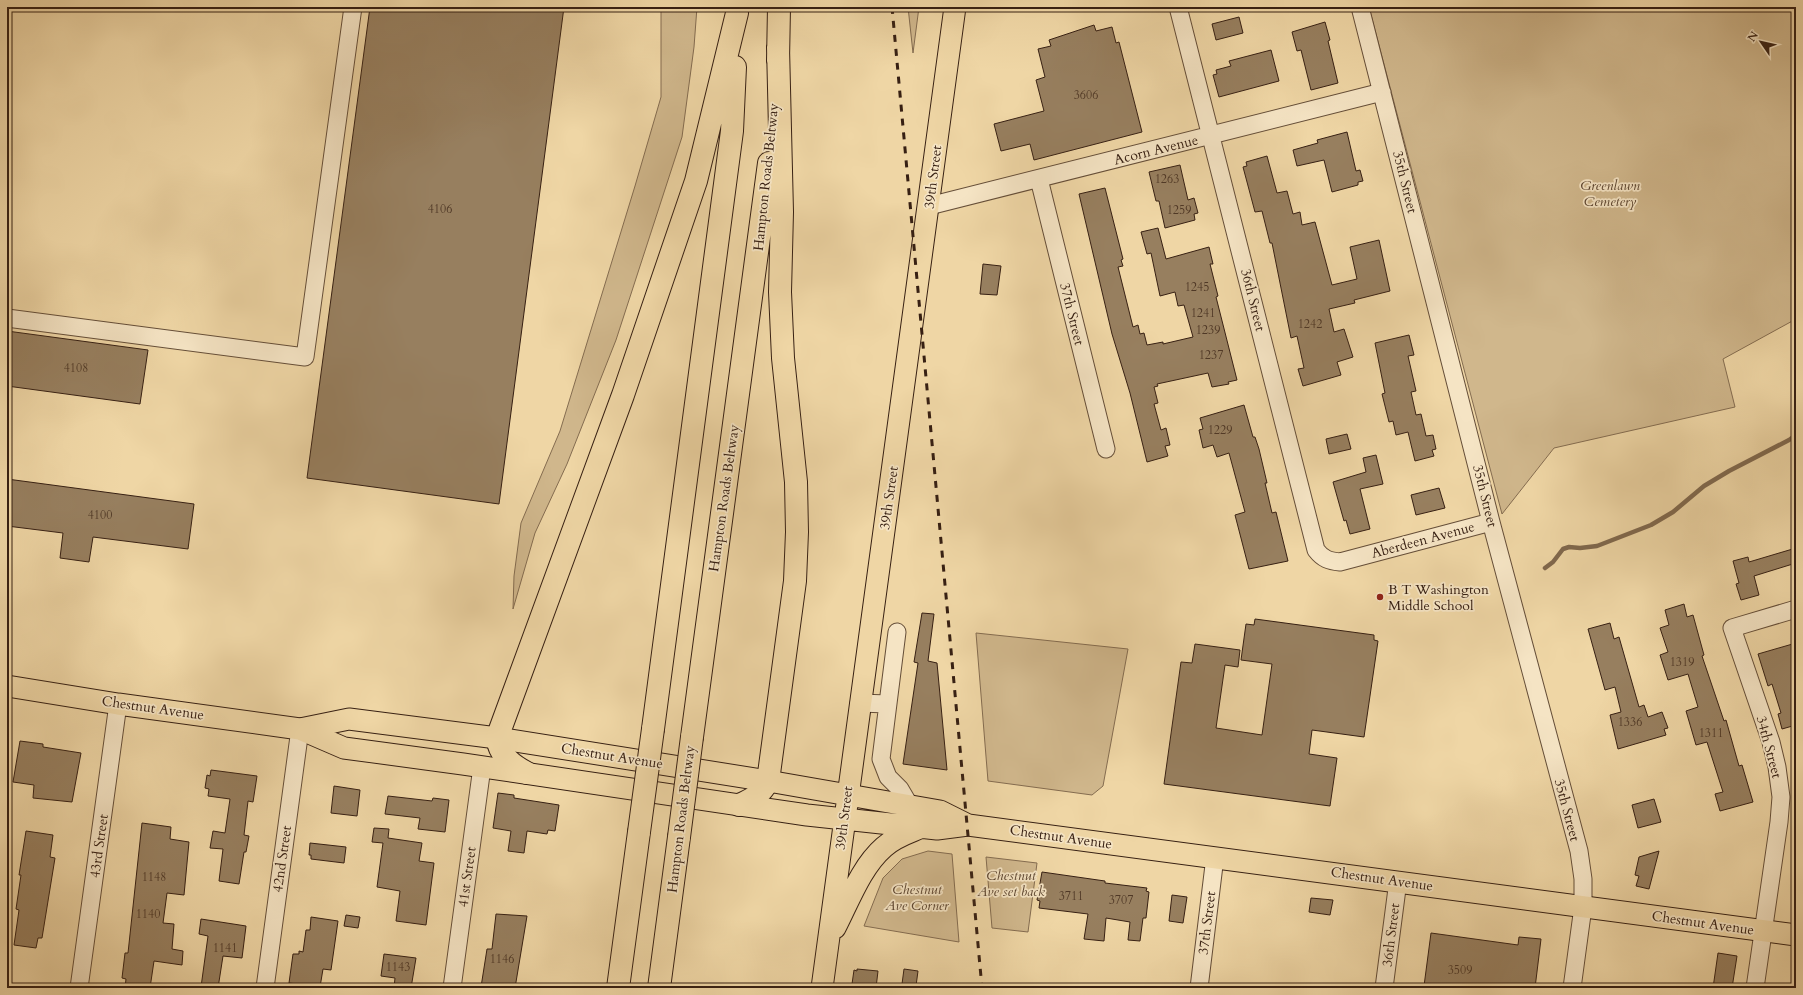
<svg xmlns="http://www.w3.org/2000/svg" width="1803" height="995" font-family="Cardo,serif">
<rect width="100%" height="100%" fill="#efd6a5"/>
<filter id="stains"><feTurbulence type="fractalNoise" baseFrequency=".005" numOctaves="4"/><feColorMatrix values="0 0 0 0 .2 0 0 0 0 .09 0 0 0 0 .02 0 0 0 .5 -.17"/></filter>
<radialGradient id="worn" r=".72"><stop offset=".6" stop-color="#630" stop-opacity="0"/><stop offset="1" stop-color="#630" stop-opacity=".3"/></radialGradient>
<path fill="#d0b78c" stroke="#846c50" d="M661,7h36l-3,40 -12,90 -66,203 -49,124 -32,69 -22,76 1,-33 7,-53 39,-92 75,-245 26,-89z
M908,7h11l-6,46z
M1369,7h427v312l-73,40 12,48 -181,41 -52,66z
M976,633l152,16 -25,137 -11,9 -104,-14z
M928,851l24,3 7,88 -95,-16 19,-48 19,-19z
M986,857l51,6 -9,69 -36,-4z"/>
<g fill="none" stroke-linecap="round" stroke-linejoin="round">
<path stroke="#80684d" stroke-width="4.5" d="M1545,568l8,-6 10,-13 6,-2 11,1 17,-2 54,-21 22,-13 31,-26 25,-15 60,-31 7,-5"/>
</g>
<path fill="#977f5f" stroke="#372013" d="M370,7h194l-65,497 -192,-26z
M1239,17l4,16 -27,7 -4,-16z
M1325,22l5,18 -2,1 10,42 -27,7 -10,-40 -4,1 -5,-19z
M1094,25l2,6 16,-4 4,16 3,-1 23,90 -108,28 -4,-16 -29,7 -7,-27 50,-13 -8,-31 9,-3 -7,-28 13,-3 -2,-6z
M1271,50l8,31 -60,16 -6,-22 4,-1 -1,-4 15,-4 -2,-5z
M1347,132l9,39 4,-1 3,11 -5,1v3l-26,7 -8,-32 -27,6 -4,-16 25,-7 -1,-3z
M1267,156l10,37 10,-2 6,23 7,-2 2,13 13,-3 17,63 25,-6 -7,-32 29,-7 11,51 -36,9 1,3 -26,6 5,23 10,-3 9,28 -16,5 4,13 -38,11 -5,-17 6,-1 -7,-32 -6,2 -19,-95h-2l-8,-32 -7,1 -12,-45 4,-1 -1,-4z
M1180,165l8,35 6,-2 4,15 -4,1 1,6 -30,8 -6,-27h-3l-7,-29z
M1105,188l18,71 -2,1 2,6 -5,1 15,60 5,-2 2,9 4,-1 3,12 16,-3v2l30,-7 -9,-32 -6,1 -3,-14 -15,4 -9,-43 -4,1 -6,-22 17,-4 8,31 43,-12 4,17h-3l8,32 -2,1 21,83 -9,2 1,2 -17,3 -4,-14 -51,11 1,2 -4,1 4,16 -4,1 7,26 5,-2 4,17 -5,1 3,10 -21,6 -17,-69 -18,-59 -33,-140z
M983,264l18,2 -4,29 -17,-1z
M7,331l141,19 -8,54 -133,-18z
M1409,335l5,20 -6,1 8,35 -5,1 5,23 5,-1 5,22 7,-1 3,14 -4,1 2,6 -19,5 -7,-29 -12,3 -3,-14 -4,1 -7,-28 3,-1 -10,-50z
M1244,405l9,32h2l4,12 8,34h-2l7,30 4,-1 12,49 -39,8 -14,-54 10,-3 -16,-59 -12,4 -4,-12 -10,3 -4,-18 4,-1 -3,-11z
M1347,434l4,15 -22,5 -3,-15z
M1376,455l7,29 -23,5 10,40 -20,5 -4,-14 -2,1 -11,-39 33,-10 -3,-14z
M7,479l187,25 -6,45 -95,-12 -4,25 -29,-4 3,-25 -56,-7z
M1439,488l6,20 -29,7 -5,-20z
M1796,548v15l-42,13 5,19 -18,5 -5,-16 3,-1 -6,-22 15,-4 1,5z
M1684,604l3,13 6,-2 11,40 -2,1 22,65 2,-1 13,46 3,-1 11,37 -33,9 -5,-17 8,-2 -16,-50 -11,3 -10,-34 12,-4 -10,-33 -20,6 -8,-25 8,-3 -8,-24 9,-3 -4,-15z
M922,613l12,1 -6,47 9,2 10,107 -44,-6 15,-101 -4,-1z
M1255,619l119,16v5l4,1 -14,96 -52,-7 -3,24 28,4 -7,48 -166,-22 17,-122 11,1 3,-19 45,6 -2,17 -13,-2 -9,63 46,7 10,-71 -31,-4 5,-36 8,1z
M1610,623l4,16 5,-2 20,70 5,-2 4,12 14,-5 6,16 -4,1 2,6 -48,14 -8,-34 11,-3 -6,-25 -10,3 -17,-61z
M1796,643v82l-14,4 -4,-15 3,-1 -9,-29 -4,2 -10,-32z
M20,741l23,3v3l38,6 -9,49 -39,-4 1,-13 -21,-3z
M211,770l46,6 -4,26 -5,-1 -4,34 5,1 -3,16h-2l-5,32 -20,-3 4,-32 -13,-1 3,-17 12,2 5,-34 -22,-3 1,-7 -4,-1 2,-13 3,1z
M334,786l26,4 -3,26 -26,-3z
M498,793l16,2v3l45,7 -4,26 -7,-1 -1,4 -20,-3 -3,22 -16,-2 3,-20 -18,-3z
M388,796l44,5 1,-3 16,2 -4,32 -27,-3 2,-11 -35,-4z
M1654,799l7,23 -23,6 -6,-23z
M142,823l29,4 -1,12 19,3 -5,53 -17,-2 -4,30 11,1 -2,25 11,2 -1,14 -28,-4 -4,27h-25l1,-9 -4,-1 3,-25h3z
M374,828l15,1 -1,9 34,5 -3,18 15,2 -8,62 -30,-4 4,-30 -23,-4 6,-44 -11,-1z
M26,831l27,4 -3,22 5,1 -13,80h-4l-2,10 -22,-3 5,-35 -3,-1 5,-34h-2z
M310,843l36,4 -2,16 -33,-4v-4h-2z
M1659,851l-10,38 -13,-3 3,-10 -4,-1 4,-18z
M1042,872l63,9v2l42,5 -1,3 3,1 -3,26h-3l-3,23 -12,-1 2,-18 -24,-4 -2,23 -20,-2 4,-25 -49,-6 1,-7 -3,-1z
M1172,895l15,2 -4,26 -14,-2z
M1311,898l22,2 -3,15 -21,-3z
M496,914l31,2 -12,72 -34,-1 6,-38h5z
M346,915l14,2 -2,11 -14,-2z
M311,917l27,4 -7,49 -8,-1 -3,18 -31,-4 4,-29h6v-3l4,1 3,-22h4z
M201,919l45,7 -4,32 -19,-2 -5,32 -17,-1 7,-51 -9,-2z
M1431,933l87,12 1,-8 22,2 -6,49h-109v-2h-2z
M1718,953l19,3 -5,32h-19z
M384,954l32,4 -5,30h-17l1,-10 -14,-2z
M857,969l21,2 -2,17h-21v-3l-3,-1 2,-14 3,1z
M904,969l14,2 -2,15 -14,-2z"/>
<g fill="none" stroke-linecap="round" stroke-linejoin="round">
<defs>
<path id="minor" d="M1178,7l138,543c7,9 13,11 24,12l151,-40
M1360,7l131,515 88,329 4,28v28l-11,81
M1039,179l67,270
M929,206l453,-114
M7,318l298,39 48,-350
M897,632l-16,127 7,18 12,12 10,17
M859,703l29,1
M79,988l39,-284
M265,988l35,-259
M452,988l30,-221
M1199,988l16,-131
M1384,988l14,-107
M1755,988l24,-166 2,-25 -4,-30 -6,-25 -39,-114 64,-19"/>
<path id="major" d="M7,686l111,18 182,25 44,19 119,16 344,51 130,14 31,-4 828,110
M300,729l49,-10 148,19 271,43 172,30 28,14
M835,928c14,-27 26,-61 49,-81 11,-10 24,-14 36,-19
M822,988l133,-981"/>
<path id="highway" d="M778,61l1,-54
M653,729l79,-598 3,-64
M692,737l77,-574
M527,773c-15,-8 -27,-17 -30,-35l126,-343 73,-214 41,-168
M739,805c13,-5 22,-11 29,-24l27,-200 2,-49 -1,-50 -13,-124 -3,-66 2,-80 -4,-165
M618,988l21,-156
M659,988l20,-151"/>
</defs>
<use href="#minor" stroke="#654e38" stroke-width="19"/>
<use href="#major" stroke="#372013" stroke-width="23"/>
<use href="#highway" stroke="#372013" stroke-width="24"/>
<use href="#minor" stroke="#f5e4c4" stroke-width="17"/>
<use href="#major" stroke="#efd6a5" stroke-width="21"/>
<use href="#highway" stroke="#efd6a5" stroke-width="22"/>
<path stroke="#372013" stroke-width="3" stroke-dasharray="7 7" stroke-linecap="butt" d="M892,7l90,981"/>
<defs>
<path id="highway-bridge" d="M639,832l14,-103
M679,837l13,-100"/>
</defs>
<use href="#highway-bridge" stroke="#372013" stroke-width="24" stroke-linecap="butt"/>
<use href="#highway-bridge" stroke="#efd6a5" stroke-width="22"/>
</g>
<circle fill="#8f2418" stroke="#f5e4c4" stroke-width="1.5" cx="1380" cy="597" r="4"/>
<g text-anchor="middle" dominant-baseline="central" stroke-width="3.5" stroke-linejoin="round" paint-order="stroke">
<g font-size="12" fill="#4f3826">
<text x="1086" y="95">3606</text>
<text x="1167" y="179">1263</text>
<text x="440" y="209">4106</text>
<text x="1179" y="210">1259</text>
<text x="1197" y="287">1245</text>
<text x="1203" y="313">1241</text>
<text x="1310" y="324">1242</text>
<text x="1208" y="330">1239</text>
<text x="1211" y="355">1237</text>
<text x="76" y="368">4108</text>
<text x="1220" y="430">1229</text>
<text x="100" y="515">4100</text>
<text x="1682" y="662">1319</text>
<text x="1630" y="722">1336</text>
<text x="1711" y="733">1311</text>
<text x="154" y="877">1148</text>
<text x="1071" y="896">3711</text>
<text x="1121" y="900">3707</text>
<text x="148" y="914">1140</text>
<text x="225" y="948">1141</text>
<text x="502" y="959">1146</text>
<text x="398" y="967">1143</text>
<text x="1460" y="970">3509</text>
</g>
<g font-size="14" fill="#372013" stroke="#f5e4c4">
<text transform="translate(1156 150) rotate(-14)">Acorn Avenue</text>
<text transform="translate(766 177) rotate(-84)">Hampton Roads Beltway</text>
<text transform="translate(933 177) rotate(-83)">39th Street</text>
<text transform="translate(1405 182) rotate(76)">35th Street</text>
<text transform="translate(1253 300) rotate(76)">36th Street</text>
<text transform="translate(1072 314) rotate(76)">37th Street</text>
<text transform="translate(1485 496) rotate(76)">35th Street</text>
<text transform="translate(724 498) rotate(-82)">Hampton Roads Beltway</text>
<text transform="translate(889 498) rotate(-82)">39th Street</text>
<text transform="translate(1423 540) rotate(-15)">Aberdeen Avenue</text>
<text transform="translate(153 708) rotate(8)">Chestnut Avenue</text>
<text transform="translate(1769 747) rotate(75)">34th Street</text>
<text transform="translate(612 756) rotate(9)">Chestnut Avenue</text>
<text transform="translate(1567 810) rotate(75)">35th Street</text>
<text transform="translate(844 818) rotate(-83)">39th Street</text>
<text transform="translate(681 819) rotate(-83)">Hampton Roads Beltway</text>
<text transform="translate(1061 837) rotate(8)">Chestnut Avenue</text>
<text transform="translate(99 846) rotate(-82)">43rd Street</text>
<text transform="translate(282 859) rotate(-82)">42nd Street</text>
<text transform="translate(467 877) rotate(-82)">41st Street</text>
<text transform="translate(1382 879) rotate(8)">Chestnut Avenue</text>
<text transform="translate(1207 923) rotate(-83)">37th Street</text>
<text transform="translate(1703 923) rotate(8)">Chestnut Avenue</text>
<text transform="translate(1391 935) rotate(-83)">36th Street</text>
</g>
<g font-size="14" font-style="italic" fill="#5d4631" stroke="#f5e4c4">
<text x="1610" y="185">Greenlawn<tspan x="1610" dy="16">Cemetery</tspan></text>
<text x="1011" y="875">Chestnut<tspan x="1011" dy="16">Ave set back</tspan></text>
<text x="917" y="889">Chestnut<tspan x="917" dy="16">Ave Corner</tspan></text>
</g>
<g font-size="14" fill="#372013" stroke="#f5e4c4" text-anchor="start">
<text x="1388" y="589">B T Washington<tspan x="1388" dy="16">Middle School</tspan></text>
</g>
</g>
<rect width="1803" height="995" fill="none" stroke="#efd6a5" stroke-width="24"/>
<rect x="8" y="8" width="1787" height="979" fill="none" stroke="#372013" stroke-width="2"/>
<rect x="12" y="12" width="1779" height="971" fill="none" stroke="#372013"/>
<g transform="translate(1761 42) rotate(304)" stroke="#f5e4c4" stroke-width="3" paint-order="stroke">
<path d="M0-3L7 15L0 10L-7 15Z" fill="#372013"/>
<text y="-6" font-size="11" font-weight="bold" text-anchor="middle" fill="#372013">N</text>
</g>
<rect width="100%" height="100%" filter="url(#stains)"/>
<rect width="100%" height="100%" fill="url(#worn)"/>
</svg>
